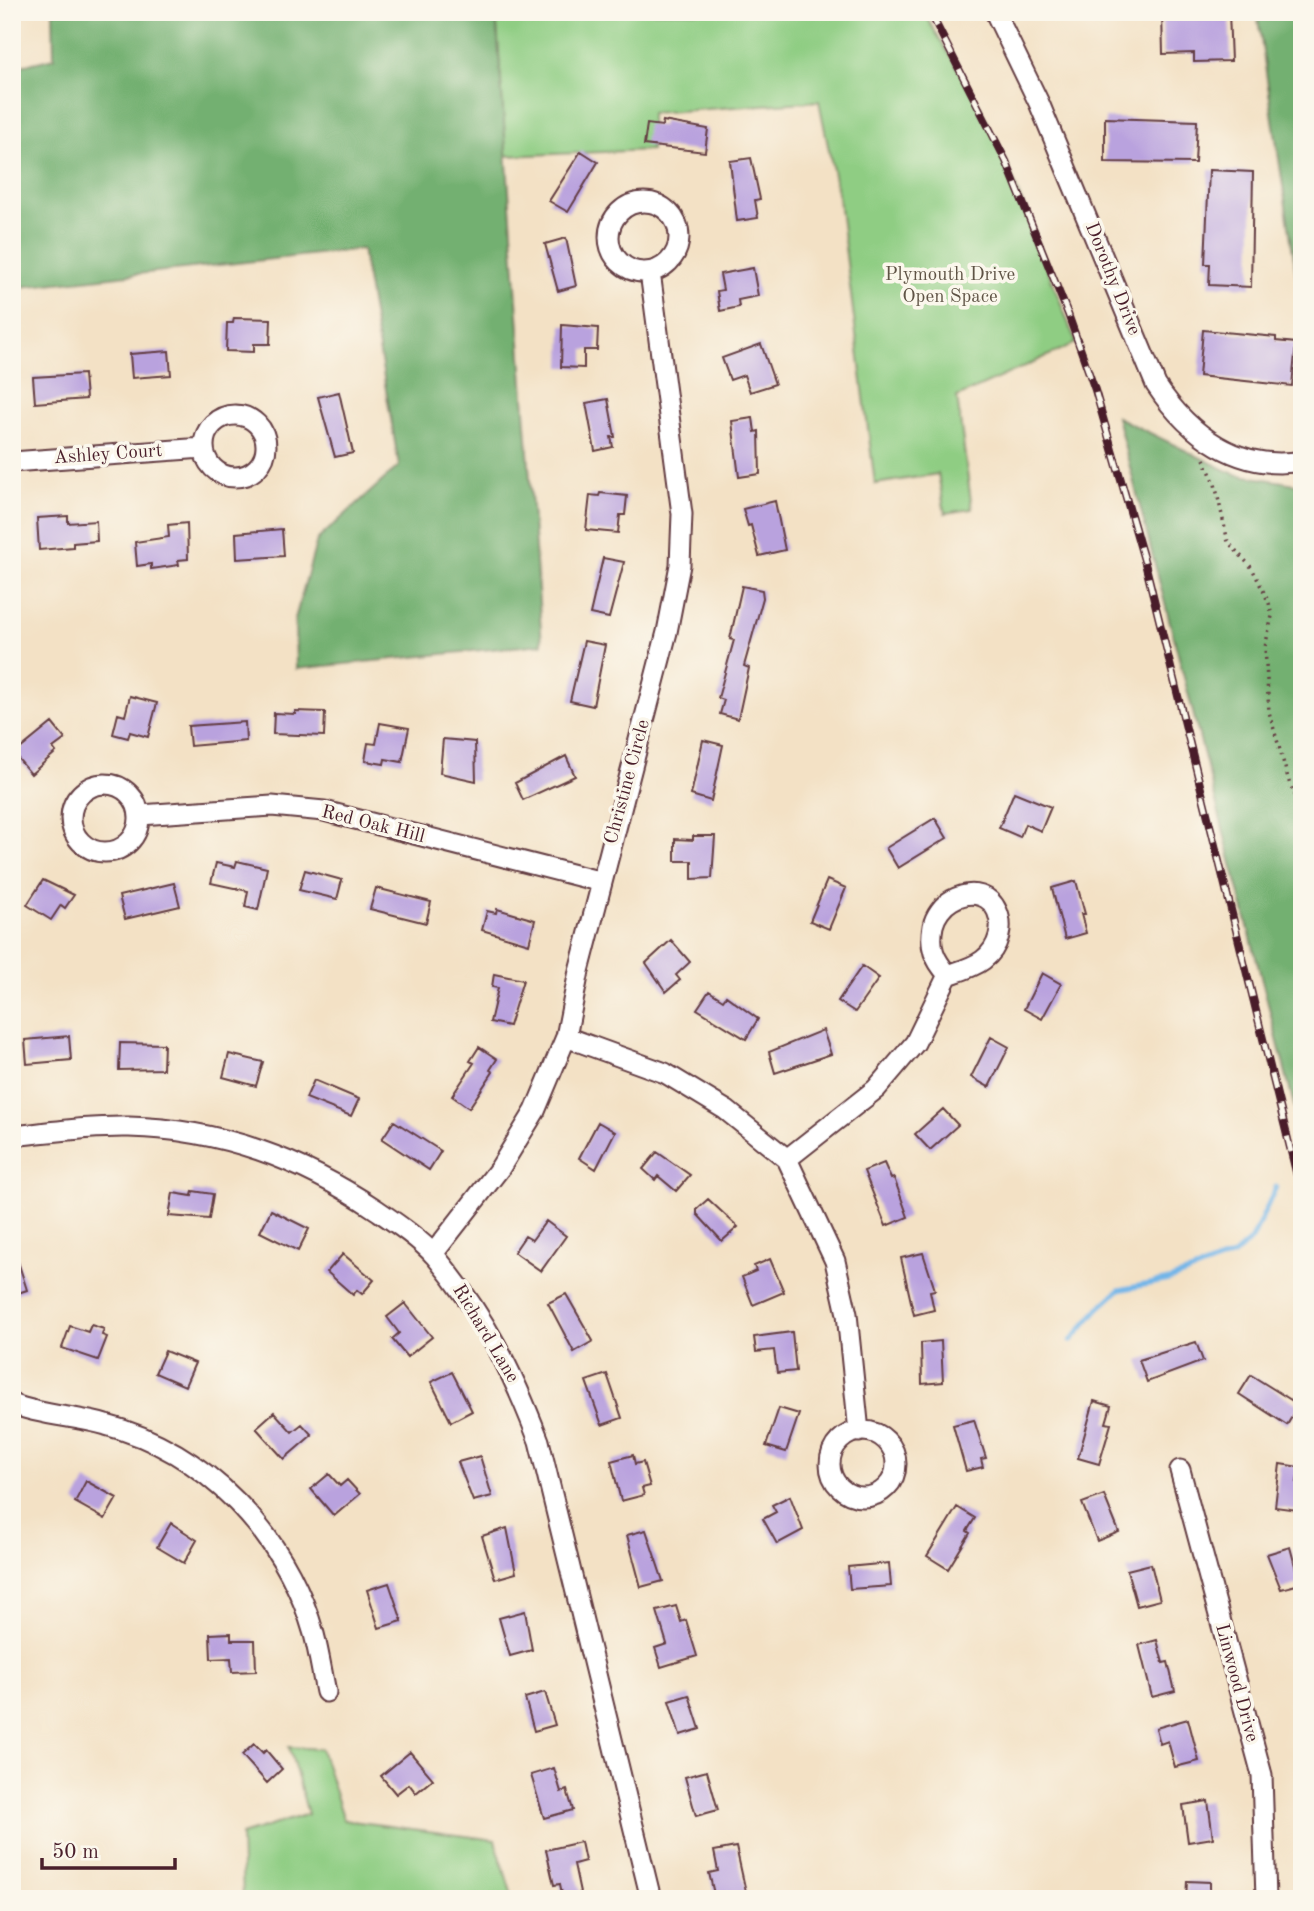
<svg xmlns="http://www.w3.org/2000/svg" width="1314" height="1911" font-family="'Old Standard TT',serif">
<rect width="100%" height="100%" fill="#fbf7ec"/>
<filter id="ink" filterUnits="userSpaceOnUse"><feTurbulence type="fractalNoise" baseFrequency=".0143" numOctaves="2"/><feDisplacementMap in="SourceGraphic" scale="14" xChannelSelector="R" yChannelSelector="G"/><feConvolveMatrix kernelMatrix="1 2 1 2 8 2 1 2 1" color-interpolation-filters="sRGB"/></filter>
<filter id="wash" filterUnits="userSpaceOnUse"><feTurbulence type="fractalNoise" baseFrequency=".00686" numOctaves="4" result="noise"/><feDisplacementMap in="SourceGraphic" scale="28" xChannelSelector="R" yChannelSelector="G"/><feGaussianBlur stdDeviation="1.57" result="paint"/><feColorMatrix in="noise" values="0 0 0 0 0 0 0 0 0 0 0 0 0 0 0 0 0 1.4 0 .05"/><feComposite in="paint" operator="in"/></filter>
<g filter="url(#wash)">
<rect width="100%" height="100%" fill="#f3e1c5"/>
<path fill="#8fcd83" stroke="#6c7657" stroke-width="2" d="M496,12h427l52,84 31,65 70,182 -119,54 15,112 -27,4 -7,-39 -63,10 -36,-284 -20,-99 -168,12v37l-145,6z
M289,1747l32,2 23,71 151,20 18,59h-270l-2,-64 67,-21z"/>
<path fill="#73b071" stroke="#5e684e" stroke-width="2" d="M53,12h443l46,632 -246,25 -1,-50 22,-79 82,-74 -37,-217 -350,39v-220l42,-10z
M1257,12h45v301z
M1117,417l117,57 68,11v651z"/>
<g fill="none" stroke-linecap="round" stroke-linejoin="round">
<path stroke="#72b5e8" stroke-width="5" d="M1071,1341l27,-32 21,-19 50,-10 65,-25 18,-16 24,-52"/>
</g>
<g id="blocks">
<path fill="#b9a2de" d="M1162,12h67l2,49 -37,1v-9l-31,1z
M1105,118l92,3 -2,42 -90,-1z
M663,121l45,8 -3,23 -61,-7 3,-21 15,2z
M581,151l17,11 -30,50 -19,-11z
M751,158l9,41 -5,1 3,18 -21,3 -7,-60z
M1209,170l44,2 -2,115 -42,-2 1,-21h-5z
M566,238l10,48 -18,5 -13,-47z
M753,268l5,28 -20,4 1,7 -19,4 -3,-20 6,-1 -3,-16z
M234,318l37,1 -1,25h-16v8l-28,-1 1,-28h6z
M562,325l36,3 -1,22h-13v18l-23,-1z
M1203,330l73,7v4l20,2 -4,43 -93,-10z
M761,344l14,40 -25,8 -6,-17 -14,5 -8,-22z
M169,351l2,24 -39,3 -2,-24z
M84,374l2,25 -51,4 -2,-26z
M339,392l14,61 -18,4 -17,-60z
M608,399l7,38h-4l2,10 -18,4 -9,-48z
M753,418l2,14 4,-1 1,43 -21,3 -7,-56z
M600,493l27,3 -2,19h-5l-2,18 -32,-3 4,-35 9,1z
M775,501l10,49 -26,6 -8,-31 -3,1 -5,-17z
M68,516v7l28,-2 1,20 -24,2v4l-34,3 -2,-32z
M187,523l1,36 -10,1 1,5 -28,4v-5l-14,2 -2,-24 34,-5 -1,-12z
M282,529l2,27 -47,3 -1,-26z
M603,558l21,4 -15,56 -19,-4z
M742,586l20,4 1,8 -19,68 5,2 -11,51 -18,-5 4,-14 -6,-2 16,-58 -4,-1z
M584,641l21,4 -12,61 -23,-5z
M130,696l27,7 -9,34 -18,-5 -2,6 -15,-4 5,-20 7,2z
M295,711l30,1 -1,24 -51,-2 1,-21 21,1z
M245,722l1,19 -56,5 -2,-20z
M52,723l13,16 -12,9 3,4 -25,22 -17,-20z
M380,723l29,5 -7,34 -17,-3 -1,5 -19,-3 3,-18 8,1z
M443,739l32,3 1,39 -36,-8z
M703,740l20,5 -12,56 -20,-6z
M566,756l9,20 -52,24 -8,-17z
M1014,792l37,15 -10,24 -16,-7 -5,13 -21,-9z
M935,818l12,20 -49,30 -12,-20z
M693,836h22l-3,42 -20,1v-18h-17v-22l18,1z
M237,861l30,7 -9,42 -13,-3 3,-16 -37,-8 5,-20 19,4z
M305,870l37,10 -5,19 -38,-9z
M43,880l31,15 -9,13 -4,-3 -10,15 -24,-15z
M827,880l19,8 -17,41 -19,-8z
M1076,881l9,33h-4l5,19 -21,6 -13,-51z
M174,883l6,23 -55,13 -6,-23z
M376,888l55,14 -5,21 -56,-14z
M497,909l38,11 -6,24 -47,-14 5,-19 9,2z
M671,940l19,22 -14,13 4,5 -14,12 -20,-29z
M862,966l17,12 -24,34 -17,-11z
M1042,973l19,11 -19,35 -18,-10z
M494,974l29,6 -14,46 -19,-4 8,-34 -6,-1z
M709,991l14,9 3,-4 32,23 -12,20 -49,-30z
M823,1030l8,24 -56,19 -6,-21z
M69,1036l2,24 -44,4 -2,-24z
M991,1037l18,10 -20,40 -18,-10z
M120,1043l44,1 -1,25 -44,1z
M479,1047l18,12 -7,11 3,2 -24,36 -17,-12 22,-33 -4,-2z
M229,1054l34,8 -7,24 -33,-9z
M314,1080l45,19 -8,17 -45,-18z
M943,1109l15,16 -28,25 -15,-16z
M394,1121l47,30 -12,19 -47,-31z
M598,1122l17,10 -19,37 -17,-11z
M657,1152l33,23 -14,16 -18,-15 -3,4 -12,-11z
M884,1163l7,16 3,-1 14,39 -22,9 -22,-55z
M193,1191l20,3 -4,25 -40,-3 4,-23 19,3z
M708,1199l30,28 -16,14 -25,-27v-5z
M271,1210l38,19 -11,22 -38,-19z
M546,1221l20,15 -25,35 -27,-19 11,-16 7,4z
M15,1252l12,38 -15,5v-42z
M923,1253l12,37 -5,1 4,19 -20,5 -13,-57z
M343,1254l31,26 -12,14 -5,-4 -4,5 -26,-23z
M770,1259l14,33 -31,13 -11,-28 14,-6 -2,-5z
M566,1294l27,47 -19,11 -26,-49z
M405,1303l27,34 -25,20 -15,-18 7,-6 -12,-16z
M91,1325l13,4 -2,6 5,2 -9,23 -36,-12 8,-22 18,6z
M792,1332l4,39 -19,2 -3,-23 -18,2 -2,-15z
M941,1341l2,41 -21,2 -1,-41z
M1196,1342l7,19 -56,21 -8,-22z
M165,1351l30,12 -10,23 -30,-13z
M452,1372l20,39 -21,11 -20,-40z
M607,1374l15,44 -20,7 -16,-44z
M1251,1375l48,30 -12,20 -48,-31z
M1094,1401l17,5 -5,17 5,1 -12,40 -21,-6z
M779,1408l20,6 -13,38 -20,-6z
M274,1412l18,20 10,-8 10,11 -28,24 -28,-31z
M974,1420l12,38 -5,1 2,8 -17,4 -13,-46z
M633,1455l2,9 8,-2 7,24 -8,2 2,7 -23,6 -10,-40z
M480,1456l12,40 -19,5 -15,-39z
M1280,1464l20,3 -3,15h5l-5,28 -22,-3z
M329,1474l11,12 7,-6 13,14 -26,22 -23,-27z
M86,1481l31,17 -12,21 -30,-17z
M1104,1495l15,37 -22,9 -15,-38z
M790,1496l13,34 -26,14 -14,-25 13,-7 -4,-7z
M957,1507l18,11 -8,13 3,2 -22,36 -21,-13z
M171,1523l26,17 -13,23 -27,-16z
M507,1528l9,45 -21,6 -13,-43z
M646,1530l17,51 -22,6 -14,-52z
M1290,1547l10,37 -19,5 -14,-35z
M889,1563l2,23 -41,3 -2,-22z
M1151,1564l9,36 -23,6 -10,-36z
M389,1583l13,38 -23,7 -12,-38z
M676,1606l5,16 5,-2 11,36 -36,11 -6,-19 12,-4 -10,-33z
M525,1611l7,39 -22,6 -11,-38z
M231,1633v7h24l1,31 -24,1 -1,-14 -20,1 -1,-25z
M1157,1640l6,23 5,-1 7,29 -23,6 -13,-52z
M545,1692l10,33 -21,6 -9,-33z
M689,1695l11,34 -20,6 -11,-34z
M1188,1719l11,42 -24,6 -7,-26 -8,3 -4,-16z
M254,1744l9,9 3,-3 16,19 -15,14 -25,-28z
M410,1752l23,27 -17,14 -7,-9 -13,10 -15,-18z
M554,1768l7,24 6,-2 6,20 -29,8 -13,-43z
M707,1771l11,39 -22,6 -11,-39z
M1208,1801l5,37 -25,4 -5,-37z
M581,1842l4,19 -11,3 7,33 -18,2 -3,-15 -6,1 -8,-35z
M736,1847l10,45 -31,6 -6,-25 9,-2 -4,-20z
M1187,1881l23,1v17h-24z"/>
</g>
</g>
<g filter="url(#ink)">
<use href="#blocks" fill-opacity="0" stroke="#633c42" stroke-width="2"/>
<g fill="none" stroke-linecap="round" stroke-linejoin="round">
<defs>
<path id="minor" d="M995,12l44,91 117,282c33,50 83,87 146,76
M609 237a35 35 0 1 1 70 0a35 35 0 1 1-70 0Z
M204 446a31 31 0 1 1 62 0a31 31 0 1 1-62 0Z
M12,462l191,-14
M71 818a34 34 0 1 1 68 0a34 34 0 1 1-68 0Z
M140,815l132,-9 52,5 278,71
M566,1037l99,36 61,37 61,49 48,102 12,53 12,118
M12,1136c39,-4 78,-10 117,-9 92,2 172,32 248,83 19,13 43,29 58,46 49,59 77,114 104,185l112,458
M787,1159l89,-70 39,-46 33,-68c12,-4 26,-8 35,-15 34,-26 14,-84 -31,-60 -9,5 -17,16 -19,26 -4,21 1,33 15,49
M433,1254l67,-86 35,-57 31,-74 13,-66 88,-339 13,-67 2,-51 -32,-242
M12,1404c31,12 63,12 94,21 100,26 180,110 208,209 5,19 8,39 12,58
M830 1464a33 33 0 1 1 66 0a33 33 0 1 1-66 0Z
M1180,1470l82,305 4,124"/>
</defs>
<use href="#minor" stroke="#633c42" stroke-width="23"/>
<path stroke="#633c42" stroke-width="3.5" stroke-dasharray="2 5" stroke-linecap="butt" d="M1204,459l11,25 13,58 24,26 17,35 3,13 -7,31 4,65 21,73 12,23"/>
<use href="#minor" stroke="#fff" stroke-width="19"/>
<defs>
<path id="rail" d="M930,12l76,149 62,153 27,76 51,177 156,629"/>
</defs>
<use href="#rail" stroke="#4a1f2b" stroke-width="8"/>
<use href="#rail" stroke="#fbf7ec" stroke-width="5" stroke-dasharray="16" stroke-linecap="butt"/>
</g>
</g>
<g text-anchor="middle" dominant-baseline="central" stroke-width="7" stroke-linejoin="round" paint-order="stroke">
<g font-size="19" fill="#5f5345" stroke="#fbf7ec">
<text x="950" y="275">Plymouth Drive<tspan x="950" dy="22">Open Space</tspan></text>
</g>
<g font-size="19" fill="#4a1f2b" stroke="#fbf7ec">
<text transform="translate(1112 279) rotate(68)">Dorothy Drive</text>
<text transform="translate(108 455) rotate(-4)">Ashley Court</text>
<text transform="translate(628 782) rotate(-75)">Christine Circle</text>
<text transform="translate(373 825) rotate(14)">Red Oak Hill</text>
<text transform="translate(485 1334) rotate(59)">Richard Lane</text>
<text transform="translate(1236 1683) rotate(75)">Linwood Drive</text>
</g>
</g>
<rect width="1314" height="1911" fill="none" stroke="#fbf7ec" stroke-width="42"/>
<path d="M42 1858v10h133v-10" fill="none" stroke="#4a1f2b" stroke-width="3.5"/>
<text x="52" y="1858" font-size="21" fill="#4a1f2b" stroke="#fbf7ec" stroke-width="5" paint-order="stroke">50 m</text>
</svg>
